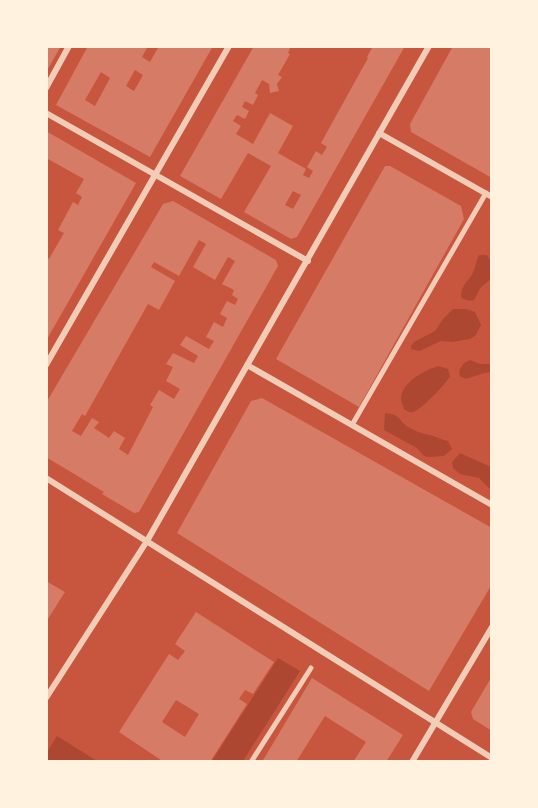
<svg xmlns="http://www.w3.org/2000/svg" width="538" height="808" font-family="Arial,sans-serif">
<rect width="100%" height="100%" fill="#c8553d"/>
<path fill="#ae4732" d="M479,255h8l4,6v18l-10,8 -7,13c-5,1 -9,1 -13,-3 1,-16 9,-15 13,-27 2,-5 2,-9 5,-15z
M453,309h13l9,3 6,13 -5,10 -6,4 -18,3 -11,-1 -22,10 -8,-2v-3l3,-4 21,-11 8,-12z
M470,360l10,4h11v8l-7,1 -18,6 -6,-3 -1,-5 5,-8z
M438,366l10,3 2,7c-4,8 -29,34 -37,36 -4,1 -6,-1 -9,-3 -1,-4 -3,-7 -3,-10 1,-18 23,-28 37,-33z
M385,413c18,2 13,9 25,15 6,4 13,5 19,7 7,1 12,5 19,6l4,8 -8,7 -15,1 -5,-1 -7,-8 -33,-18z
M460,453l31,14v23l-12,-12 -19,-4 -7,-6 -1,-6z
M278,658l22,13 -57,90h-31z
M57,736l40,25h-50v-9z"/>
<path fill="#d67c66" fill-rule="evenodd" d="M46,46h15l-15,26z
M88,46h60l-6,11 8,5 9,-16h54l-63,111 -94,-52zM135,70l8,5 -9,16 -8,-5zM101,72l9,6 -15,28 -10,-6z
M254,46h37l-3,7 2,1 -12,21 4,2 -5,7 2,7 -9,2 -1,-9 -7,-4 -7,13 3,2 -5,10 -8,-4 -3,6 7,4 -4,8 -8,-4 -4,6 8,5 -5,8 17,10 17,-31 23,13 -15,27 28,16 -3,6 6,3 4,-7 -6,-4 9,-16 6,4 5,-8 -6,-4 47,-85 -1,-1 6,-11h32l-108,191 -6,2 -47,-27 27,-46 -23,-13 -27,46 -41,-23zM293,191l8,4 -8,14 -8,-4z
M453,46h39v132l-81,-46 -1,-8z
M46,131l90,52 -90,158v-84l3,2 15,-26 -6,-3 15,-28 5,3 4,-8 -6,-4 8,-14 -38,-21z
M385,166h5l71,40 3,13 -105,188 -83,-48z
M173,201l103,59 2,6 -139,246 -5,1 -32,-19 2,-2 -58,-35v-54l117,-199zM199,240l7,4 -13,23 22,13 13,-23 7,4 -13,23 12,6 -2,5 6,4 -3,6 -8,-4 -7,13 7,4 -4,9 -9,-5 -8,15 8,4 -5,8 -23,-13 -6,9 18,11 -4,7 -21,-10 -7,11 7,3 -7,14 14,8 -6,10 -15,-9 -9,15 3,2 -25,48 -9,-6 6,-11 -11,-7 -5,7 -15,-10 5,-6 -7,-4 -11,18 -9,-5 10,-17 3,2 63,-112 11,6 16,-29 -24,-14 3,-5 25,14z
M262,398l230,130v56l-63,107 -252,-158 74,-132z
M46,581l19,11 -19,30z
M196,612l78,50 -21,32 -8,-4 -6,9 8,5 -37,58h-46l-45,-30 50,-78 9,6 7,-9 -10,-7zM176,700l23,14 -14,23 -23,-15z
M492,676v55l-19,-12 -2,-7z
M312,678l91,57 -17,27h-33l13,-20 -41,-26 -29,46h-34z"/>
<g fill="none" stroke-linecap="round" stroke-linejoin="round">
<path stroke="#f1ccb7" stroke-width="5" d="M352,425l134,-232
M251,762l60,-94"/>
<path stroke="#f1ccb7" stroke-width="6" d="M46,88l23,-42
M46,113l262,148
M379,133l113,64
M46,365l183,-319
M247,365l245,140
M46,478l446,280
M46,698l101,-157 282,-495
M412,762l80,-135"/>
</g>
<rect width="538" height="808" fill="none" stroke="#fff3e0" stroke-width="96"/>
</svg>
